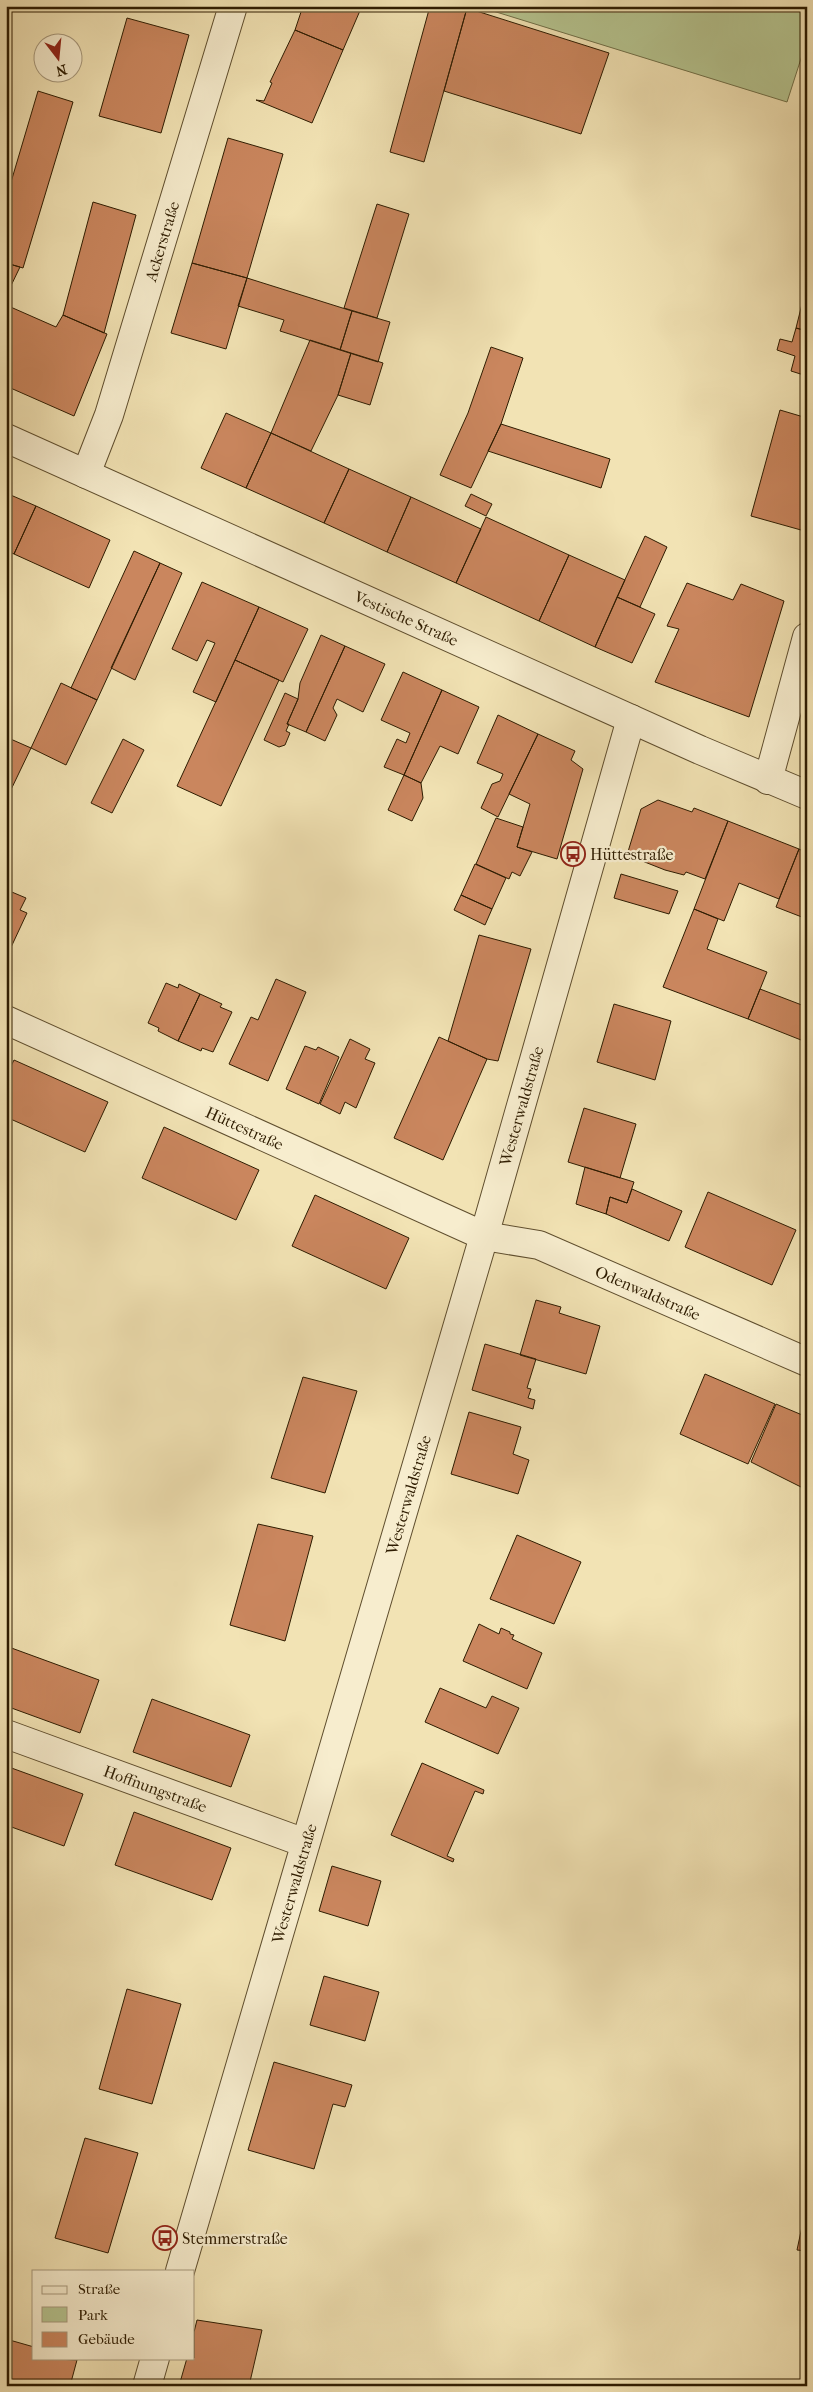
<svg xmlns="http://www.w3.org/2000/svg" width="813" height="2392" font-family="'IM FELL French Canon',serif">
<rect width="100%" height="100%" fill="#f2e3b4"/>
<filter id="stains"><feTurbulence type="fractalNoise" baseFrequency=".004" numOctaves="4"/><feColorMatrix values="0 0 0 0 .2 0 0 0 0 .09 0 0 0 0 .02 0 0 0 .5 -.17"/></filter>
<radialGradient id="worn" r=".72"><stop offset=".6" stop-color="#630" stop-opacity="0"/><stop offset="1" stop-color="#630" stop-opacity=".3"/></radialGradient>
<path fill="#b6c590" stroke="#727048" d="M495,6h312v34l-20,62 -294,-91z"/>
<path fill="#ca865e" stroke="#2e1c01" d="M303,6h59l-19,44 -48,-20z
M430,6l37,2 -43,154 -34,-10z
M467,8l142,45 -28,81 -137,-43z
M127,18l62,17 -28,98 -62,-17z
M295,30l48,20 -31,73 -56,-23 8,1 8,-18 -2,-1z
M38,91l35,11 -50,166 -17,-5v-64z
M228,138l55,16 -36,124 -55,-15z
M93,202l43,13 -32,118 -41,-18z
M377,204l32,10 -32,104 -33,-10z
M6,263l14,4 -14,29z
M192,263l55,15 -21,71 -55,-16z
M247,278l105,33 -12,39 -60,-19 4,-11 -46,-14z
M802,304l5,2v25l-11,-3z
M6,305l50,22 7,-12 44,19 -33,82 -68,-30z
M352,311l38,11 -12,40 -38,-12z
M796,328l11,3v45l-16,-5 4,-15 -18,-6 3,-11 12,3z
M310,340l41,13 -13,42 -27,56 -40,-18z
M491,347l32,11 -22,66 -30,64 -31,-13 28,-62z
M351,353l32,10 -13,42 -32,-10z
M780,410l27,8v93l-6,19 -50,-14z
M226,413l45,20 -25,55 -45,-20z
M501,424l109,35 -9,29 -113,-37z
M271,433l78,36 -25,54 -78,-35z
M349,469l62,28 -24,55 -63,-29z
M6,493l30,13 -22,48 -8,-4z
M471,494l21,10 -6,12 -21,-10z
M411,497l70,32 -25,54 -69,-31z
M36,506l74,34 -21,48 -75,-34z
M486,517l83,38 -30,66 -83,-38z
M645,536l22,11 -27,60 -23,-10z
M134,551l26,12 -63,137 -26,-12z
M569,555l56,25 -30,67 -56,-26z
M160,563l22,10 -47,107 -24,-12z
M202,582l57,25 -43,95 -23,-10 22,-49 -8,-3 -10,21 -25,-12z
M687,583l46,17 8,-16 43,17 -35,116 -94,-35 24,-53 -12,-3z
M617,597l38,17 -23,49 -37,-16z
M259,607l49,22 -25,53 -48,-22z
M321,635l24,11 -39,86 -19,-8 11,-25 2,-16z
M345,646l40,18 -22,48 -26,-13 -4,9 4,7 -12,26 -19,-9z
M235,660l44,20 -58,126 -44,-20z
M403,672l39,18 -38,85 -20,-8 13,-28 9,4 4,-10 -29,-13z
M61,683l36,17 -31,65 -35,-17z
M442,690l37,17 -21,47 -18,-8 -19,37 -17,-8z
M285,693l13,6 -11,25h2l-3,7 4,2 -5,12 -6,2 -15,-7z
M498,715l40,19 -40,83 -17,-9 11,-24 8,-3 3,-7 -26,-11z
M538,734l37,17 -4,9 12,9 -26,90 -40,-12 13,-43 -21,-10z
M6,737l25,11 -25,52z
M123,739l21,11 -32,63 -21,-10z
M404,775l17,8 2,15 -11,23 -24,-11z
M658,800l34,12 2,-4 34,13 -23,58 -19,-7 -2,3 -19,-5 -38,-15 14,-46z
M496,818l27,9 -6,20 15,5 -12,24 -8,-4 -3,7 -33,-15z
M728,821l71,28 -20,50 -40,-16 -15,38 -30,-12z
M799,849l8,4v66l-31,-12z
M475,864l31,14 -14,31 -31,-14z
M621,874l57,17 -9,23 -55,-16z
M7,890l19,8 -6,12 7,3 -21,45z
M461,895l31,14 -7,16 -31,-15z
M694,909l24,10 -11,30 60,23 -19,47 -85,-32z
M479,935l52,14 -33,112 -11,-2 -39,-18z
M276,979l30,13 -38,89 -39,-17 22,-47 7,3z
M166,983l12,5 1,-4 21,10 -22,47 -20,-10 1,-3 -11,-5z
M760,989l47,18v20l-6,13 -53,-21z
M200,994l22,10 -2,3 12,5 -19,40 -11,-4 -1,3 -23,-10z
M614,1004l57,17 -16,59 -58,-18z
M439,1037l48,22 -44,101 -49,-22z
M350,1039l20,10 -5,10 10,4 -19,45 -11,-6 -5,12 -20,-10z
M305,1046l11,4 2,-3 21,10 -20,47 -33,-15z
M14,1060l94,42 -23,50 -79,-35v-41z
M584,1108l52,16 -16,54 -52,-16z
M164,1127l95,43 -23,50 -94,-42z
M585,1167l49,15 -7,21 -17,-6 -4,17 -30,-10z
M632,1189l50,22 -13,30 -63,-27 4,-17 17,6z
M708,1192l88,38 -24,55 -87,-38z
M315,1195l94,43 -23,51 -94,-43z
M536,1300l25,7 -2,6 41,13 -14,48 -66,-19z
M485,1344l51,15 -9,29 4,1 -3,9 7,2 -2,9 -61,-19z
M705,1374l70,30 -27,60 -68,-30z
M303,1377l54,14 -32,102 -54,-15z
M776,1404l31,13v73l-56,-28z
M469,1412l52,15 -8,27 16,6 -11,34 -67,-20z
M258,1524l55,12 -28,105 -55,-16z
M517,1535l64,27 -27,62 -64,-25z
M479,1624l20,10 2,-6 9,4v2l4,1 -2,4 30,14 -15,36 -64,-28z
M6,1646l93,34 -19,53 -74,-27z
M440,1688l46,20 6,-12 27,12 -21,46 -73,-32z
M152,1699l98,36 -19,52 -98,-35z
M422,1763l62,27 -1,4 -8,-3 -28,65 7,3 -1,3 -62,-27z
M6,1766l77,28 -19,52 -58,-21z
M134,1812l97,36 -19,52 -97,-35z
M332,1866l49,15 -13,45 -49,-15z
M324,1976l55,16 -14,49 -55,-16z
M127,1989l54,15 -29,100 -53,-15z
M274,2062l78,23 -7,22 -12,-3 -19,65 -66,-19z
M85,2138l53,15 -30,100 -53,-15z
M807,2203v48l-10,-1z
M197,2320l65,10 -13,56h-70l8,-28h7v-26z
M6,2339l28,8v11l43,2 -7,26h-64z"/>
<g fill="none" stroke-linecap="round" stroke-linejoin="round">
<defs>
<g id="minor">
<path id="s1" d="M6,438l694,312 107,45"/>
<path id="s2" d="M86,474l23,-59 124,-409"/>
<path d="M768,780l39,-143"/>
<path id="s3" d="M6,1020l478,216 55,9 268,117"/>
<path id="s4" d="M6,1734l299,109"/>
<path id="s5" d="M180,2271l304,-1035 147,-517"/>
<path d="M147,2386l8,-28"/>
</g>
</defs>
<use href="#minor" stroke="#5f4e2e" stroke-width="30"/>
<use href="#minor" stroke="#f7edce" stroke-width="28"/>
</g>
<defs>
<symbol id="bus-ring" viewBox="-11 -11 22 22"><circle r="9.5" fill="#f7edce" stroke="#8f2418" stroke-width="1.5"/><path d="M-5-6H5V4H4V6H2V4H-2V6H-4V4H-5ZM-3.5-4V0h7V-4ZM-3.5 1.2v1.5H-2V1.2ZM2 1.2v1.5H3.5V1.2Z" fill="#8f2418"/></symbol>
</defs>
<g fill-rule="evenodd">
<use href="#bus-ring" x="559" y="840" width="28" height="28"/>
<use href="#bus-ring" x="151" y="2224" width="28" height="28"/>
</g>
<g text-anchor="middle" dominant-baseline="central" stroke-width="4.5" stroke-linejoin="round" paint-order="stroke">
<g font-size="16" fill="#2e1c01" stroke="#f7edce">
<text stroke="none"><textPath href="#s2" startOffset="245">Ackerstraße</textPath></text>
<text stroke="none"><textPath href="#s1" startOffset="439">Vestische Straße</textPath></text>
<text stroke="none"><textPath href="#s5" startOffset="1214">Westerwaldstraße</textPath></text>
<text stroke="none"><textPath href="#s3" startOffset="262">Hüttestraße</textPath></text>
<text stroke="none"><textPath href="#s3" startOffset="699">Odenwaldstraße</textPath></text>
<text stroke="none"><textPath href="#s5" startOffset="809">Westerwaldstraße</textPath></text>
<text stroke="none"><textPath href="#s4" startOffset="159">Hoffnungstraße</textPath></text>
<text stroke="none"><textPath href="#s5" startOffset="404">Westerwaldstraße</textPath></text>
</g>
<g font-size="16" fill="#2e1c01" stroke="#f7edce" text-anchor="start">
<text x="590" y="854">Hüttestraße</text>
<text x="182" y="2238">Stemmerstraße</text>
</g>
</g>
<rect width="813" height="2392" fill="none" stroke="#f2e3b4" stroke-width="25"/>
<rect x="8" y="8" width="798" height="2377" fill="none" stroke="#2e1c01" stroke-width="2.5"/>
<rect x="12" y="12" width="788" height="2367" fill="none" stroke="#2e1c01"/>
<rect x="32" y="2270" width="162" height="90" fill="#f7edce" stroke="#a7997c"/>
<rect x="42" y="2286" width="25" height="8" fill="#f7edce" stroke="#a7997c"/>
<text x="78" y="2294" font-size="15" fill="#2e1c01">Straße</text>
<rect x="42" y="2307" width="25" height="15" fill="#b6c590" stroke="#a7997c"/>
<text x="78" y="2320" font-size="15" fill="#2e1c01">Park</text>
<rect x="42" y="2332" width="25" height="15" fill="#ca865e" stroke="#a7997c"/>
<text x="78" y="2344" font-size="15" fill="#2e1c01">Gebäude</text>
<g transform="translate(58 58) rotate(164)"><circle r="24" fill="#f7edce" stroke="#a7997c"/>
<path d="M0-4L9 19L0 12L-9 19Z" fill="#8f2418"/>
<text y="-8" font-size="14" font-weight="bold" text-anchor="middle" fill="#2e1c01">N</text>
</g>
<rect width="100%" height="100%" filter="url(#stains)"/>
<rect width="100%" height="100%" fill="url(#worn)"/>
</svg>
